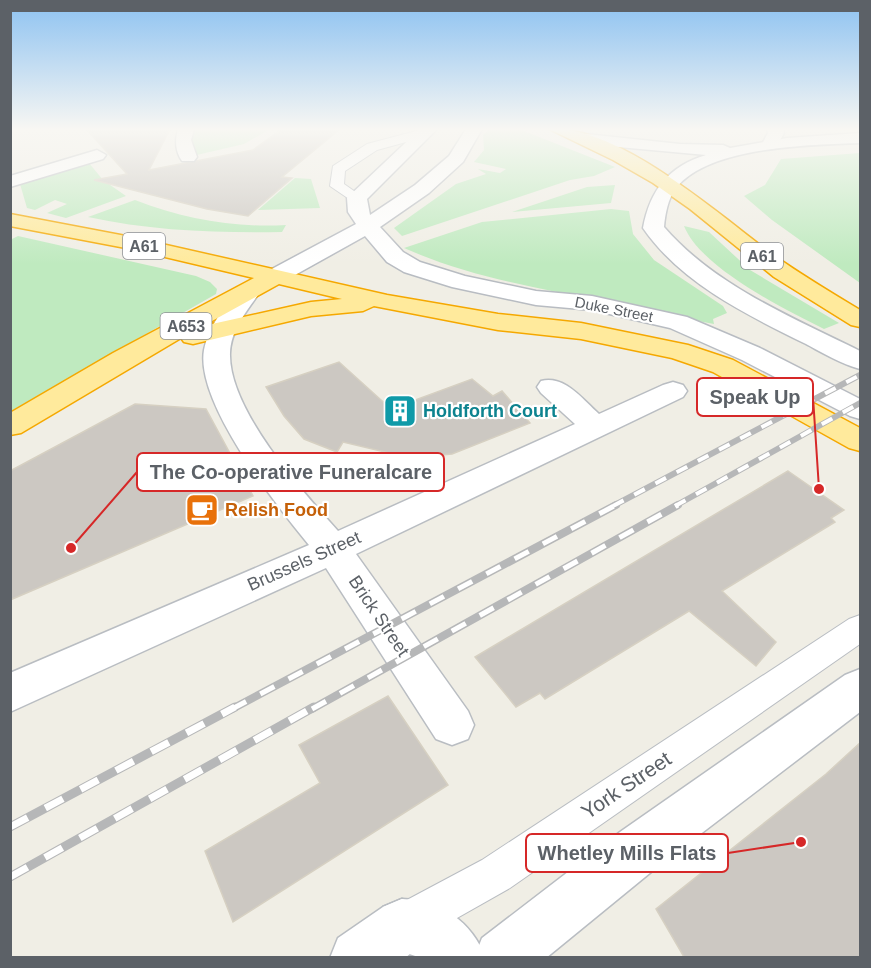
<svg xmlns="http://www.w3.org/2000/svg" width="871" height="968" font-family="Arial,sans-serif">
<rect width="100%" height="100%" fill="#f0eee5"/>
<path fill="#bfeabf" d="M186,129h84l-26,15 -56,13 -5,-17z
M489,129h30l96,38 -21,9 -24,4 -168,56 -8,-8 62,-44 30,-10 -8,-5 22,4 6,-4 -32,-7 10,-12 -1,-15z
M860,153v130l-88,-63 -28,-24 21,-11 16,-26z
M89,163l14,17 23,16 -60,22 -19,-5 20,-9 -12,-4 -20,10 -8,-2 -7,-24z
M295,178l16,1 9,29 -62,2z
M615,185l-4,18 -99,9 75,-25z
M135,200c49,19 99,28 151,25l-4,7c-64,1 -131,-1 -194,-15z
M611,209l18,2 4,23 21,26 69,46 4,7 -14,6 1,5 -16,-3c-97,-25 -202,-32 -294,-73l78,-26z
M684,226l25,6 41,38 89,53 -15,6c-40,-20 -123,-61 -140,-103z
M18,236l178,40 14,6 7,7 -1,5 -205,117 -1,-171z"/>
<path fill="#ccc8c2" stroke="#d6d0c2" stroke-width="1.5" d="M86,129h84l-21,41 104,-20 29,-21h58l-58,48 10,1 -44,38 -41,-7 -113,-29 33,-6z
M339,362l52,47 81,-30 21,17 9,-5 28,32 -78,31 -42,4 -67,-16 -6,10 -33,-13 -20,-23 -18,-29z
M135,404l71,5 47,87 -243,104v-129z
M788,471l56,39 -13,8 4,4 -113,69 54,51 -20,24 -67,-55 -144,88 -5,-6 -24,14 -41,-50z
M388,696l60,89 -215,137 -28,-71 115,-68 -21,-38z
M861,742v215h-177l-28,-48 170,-135z"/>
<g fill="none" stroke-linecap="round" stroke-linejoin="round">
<defs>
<path id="service" d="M424,129l4,1v6l-51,14 -32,21 -1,13 20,14 -2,3h-10l-22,-15 3,-20 34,-22z
M860,615v29l-350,244 -90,51 -15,6 -15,-6 -6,-15 6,-15 92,-49 367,-241z"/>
<path id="pedestrian" d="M178,129h16l-3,11 6,17 -3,4h-12c-7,-10 -7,-21 -4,-32z
M97,150l9,5 -3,4 -93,28v-11z"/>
<path id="minor" d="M767,129h16l1,4 -8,15 -6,1 -8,-5 6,-11z
M248,285l8,2 4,5c-13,19 -29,37 -30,61 -2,56 72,138 108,178l237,-107 -34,-31 -4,-6 4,-6c24,-6 41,18 58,33l64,-29 10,-3 10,3 4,6 -4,6 -327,157 112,157 6,14 -6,14 -16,6 -16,-6 -110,-171 -316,144v-39l299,-128c-33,-40 -114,-143 -105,-195 5,-25 21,-43 36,-63z
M402,899c40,2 69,22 84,59h-65l-38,-13 -8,-19 8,-19z"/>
<path id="tertiary" d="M860,133v10c-49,2 -152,3 -184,45 -8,10 -11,27 -12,39 51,59 128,90 196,124v18c-19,-5 -37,-16 -54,-25 -59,-29 -125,-61 -163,-116 7,-38 26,-62 63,-73l-120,-11 -8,-5 8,-5 94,10 43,1 7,3 57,-10z
M860,669v43l-204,156 -110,90h-72l8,-20 138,-106 225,-157z
M402,899l19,8 8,19 -8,19 -16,13h-75l8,-20 45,-31z"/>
<path id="secondary" d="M420,129h17l-70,70 3,16 45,-30 34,-29 17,-27h16l-19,33 -34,31 -49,34 23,25 17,10 45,14 71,15 56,5 95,21 73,31 100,51v20l-10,-3 -108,-56 -72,-32 -78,-18 -56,-5 -84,-18 -48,-15 -17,-10 -22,-26 -79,44h-16l-4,-5 4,-5 86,-46 -8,-12 -1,-14z"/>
<path id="trunk" d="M549,129c69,-4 169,85 223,125 28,20 58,38 88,56v17l-9,-2 -77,-48 -84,-68 -37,-26 -40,-23z
M10,214l121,23 256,58 111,19 83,9 107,22 45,15 127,68v23l-11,-3 -136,-76 -41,-14 -91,-19 -83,-9 -124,-24 -11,5 -52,5 -118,28 -9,-2 -3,-4 -160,95 -11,2v-22l103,-60 141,-75 -123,-29 -121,-23zM279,284l63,15 -31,3 -108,24z"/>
</defs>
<use href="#service" stroke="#b9bdc2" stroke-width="2"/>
<use href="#pedestrian" stroke="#b9bdc2" stroke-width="3"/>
<use href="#minor" stroke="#b9bdc2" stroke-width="3"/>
<use href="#tertiary" stroke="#b9bdc2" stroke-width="3"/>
<use href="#secondary" stroke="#b8bcc2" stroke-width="3"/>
<use href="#trunk" stroke="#f5a800" stroke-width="3"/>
<use href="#service" fill="#fff" fill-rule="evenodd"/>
<use href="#pedestrian" fill="#fff" fill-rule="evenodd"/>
<use href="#minor" fill="#fff" fill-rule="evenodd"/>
<use href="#tertiary" fill="#fff" fill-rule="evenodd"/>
<use href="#secondary" fill="#fff" fill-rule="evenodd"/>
<use href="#trunk" fill="#ffea9c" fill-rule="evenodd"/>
<defs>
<path id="rail-far2" d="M613,506l247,-131
M675,506l185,-103"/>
<path id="rail-far1" d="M232,709l384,-204
M312,709l366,-204"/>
<path id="rail" d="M10,827l225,-120
M10,877l304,-170"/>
</defs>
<use href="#rail-far2" stroke="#b6b7b8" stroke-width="6"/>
<use href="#rail-far1" stroke="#b6b7b8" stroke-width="8"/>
<use href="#rail" stroke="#b6b7b8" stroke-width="9"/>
<use href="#rail-far2" stroke="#fff" stroke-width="4" stroke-dasharray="12" stroke-linecap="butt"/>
<use href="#rail-far1" stroke="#fff" stroke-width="5" stroke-dasharray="16" stroke-linecap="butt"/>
<use href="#rail" stroke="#fff" stroke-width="7" stroke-dasharray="20" stroke-linecap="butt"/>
</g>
<linearGradient id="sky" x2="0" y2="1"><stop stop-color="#8dc2f1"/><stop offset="0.49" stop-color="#f8f7f3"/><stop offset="1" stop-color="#f8f7f3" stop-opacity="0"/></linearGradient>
<rect width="871" height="264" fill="url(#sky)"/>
<defs>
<symbol id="building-square" viewBox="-11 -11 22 22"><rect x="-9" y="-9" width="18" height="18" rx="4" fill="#0f9aa8" stroke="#fff"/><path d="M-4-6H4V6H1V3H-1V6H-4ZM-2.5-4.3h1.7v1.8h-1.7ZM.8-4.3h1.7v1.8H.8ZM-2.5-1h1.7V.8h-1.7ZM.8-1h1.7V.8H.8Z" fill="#fff"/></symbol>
<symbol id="cafe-square" viewBox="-11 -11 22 22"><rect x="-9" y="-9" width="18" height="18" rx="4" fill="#e8710a" stroke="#fff"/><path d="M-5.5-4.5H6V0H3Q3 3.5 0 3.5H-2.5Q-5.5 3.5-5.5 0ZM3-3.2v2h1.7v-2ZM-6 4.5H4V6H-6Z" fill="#fff"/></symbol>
</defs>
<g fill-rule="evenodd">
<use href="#building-square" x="381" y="392" width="38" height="38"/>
<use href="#cafe-square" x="183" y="491" width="38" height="38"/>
</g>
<g text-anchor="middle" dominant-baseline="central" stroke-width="4.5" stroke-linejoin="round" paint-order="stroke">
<g font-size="15" fill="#5c6167" stroke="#fff">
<text transform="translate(614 309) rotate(11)">Duke Street</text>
</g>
<g fill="#fff" stroke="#8d9095" stroke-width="1.5">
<rect x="123" y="233" width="42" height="26" rx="4.5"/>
<rect x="741" y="243" width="42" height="26" rx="4.5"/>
<rect x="160.5" y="313" width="51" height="26" rx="4.5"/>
</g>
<g font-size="16" font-weight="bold" fill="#5c6167">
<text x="144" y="246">A61</text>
<text x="762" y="256">A61</text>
<text x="186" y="326">A653</text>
</g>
<g font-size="18" font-weight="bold" fill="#0d838f" stroke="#fff" text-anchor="start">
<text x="423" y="411">Holdforth Court</text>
</g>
<g font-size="18" font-weight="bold" fill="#c56008" stroke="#fff" text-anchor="start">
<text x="225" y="510">Relish Food</text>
</g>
<g font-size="18" fill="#5c6167" stroke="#fff">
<text transform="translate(304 561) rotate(-24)">Brussels Street</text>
<text transform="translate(379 616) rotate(56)">Brick Street</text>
</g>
<g font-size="21" fill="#5c6167" stroke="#fff">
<text transform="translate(626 785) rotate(-34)">York Street</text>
</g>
</g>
<path fill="none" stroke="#d62828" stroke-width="2" d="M819 489L813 397M71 548L137 472M801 842L728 853"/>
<g fill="#d62828" stroke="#fff" stroke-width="2">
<circle cx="819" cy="489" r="6"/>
<circle cx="71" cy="548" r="6"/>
<circle cx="801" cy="842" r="6"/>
</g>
<g fill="#fff" stroke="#d62828" stroke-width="2">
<rect x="697" y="378" width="116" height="38" rx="6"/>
<rect x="137" y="453" width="307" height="38" rx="6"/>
<rect x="526" y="834" width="202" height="38" rx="6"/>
</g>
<g font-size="20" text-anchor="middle" font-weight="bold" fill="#5c6167">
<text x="755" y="404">Speak Up</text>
<text x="291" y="479">The Co-operative Funeralcare</text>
<text x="627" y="860">Whetley Mills Flats</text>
</g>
<rect width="871" height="968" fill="none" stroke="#5c6167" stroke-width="24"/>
</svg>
